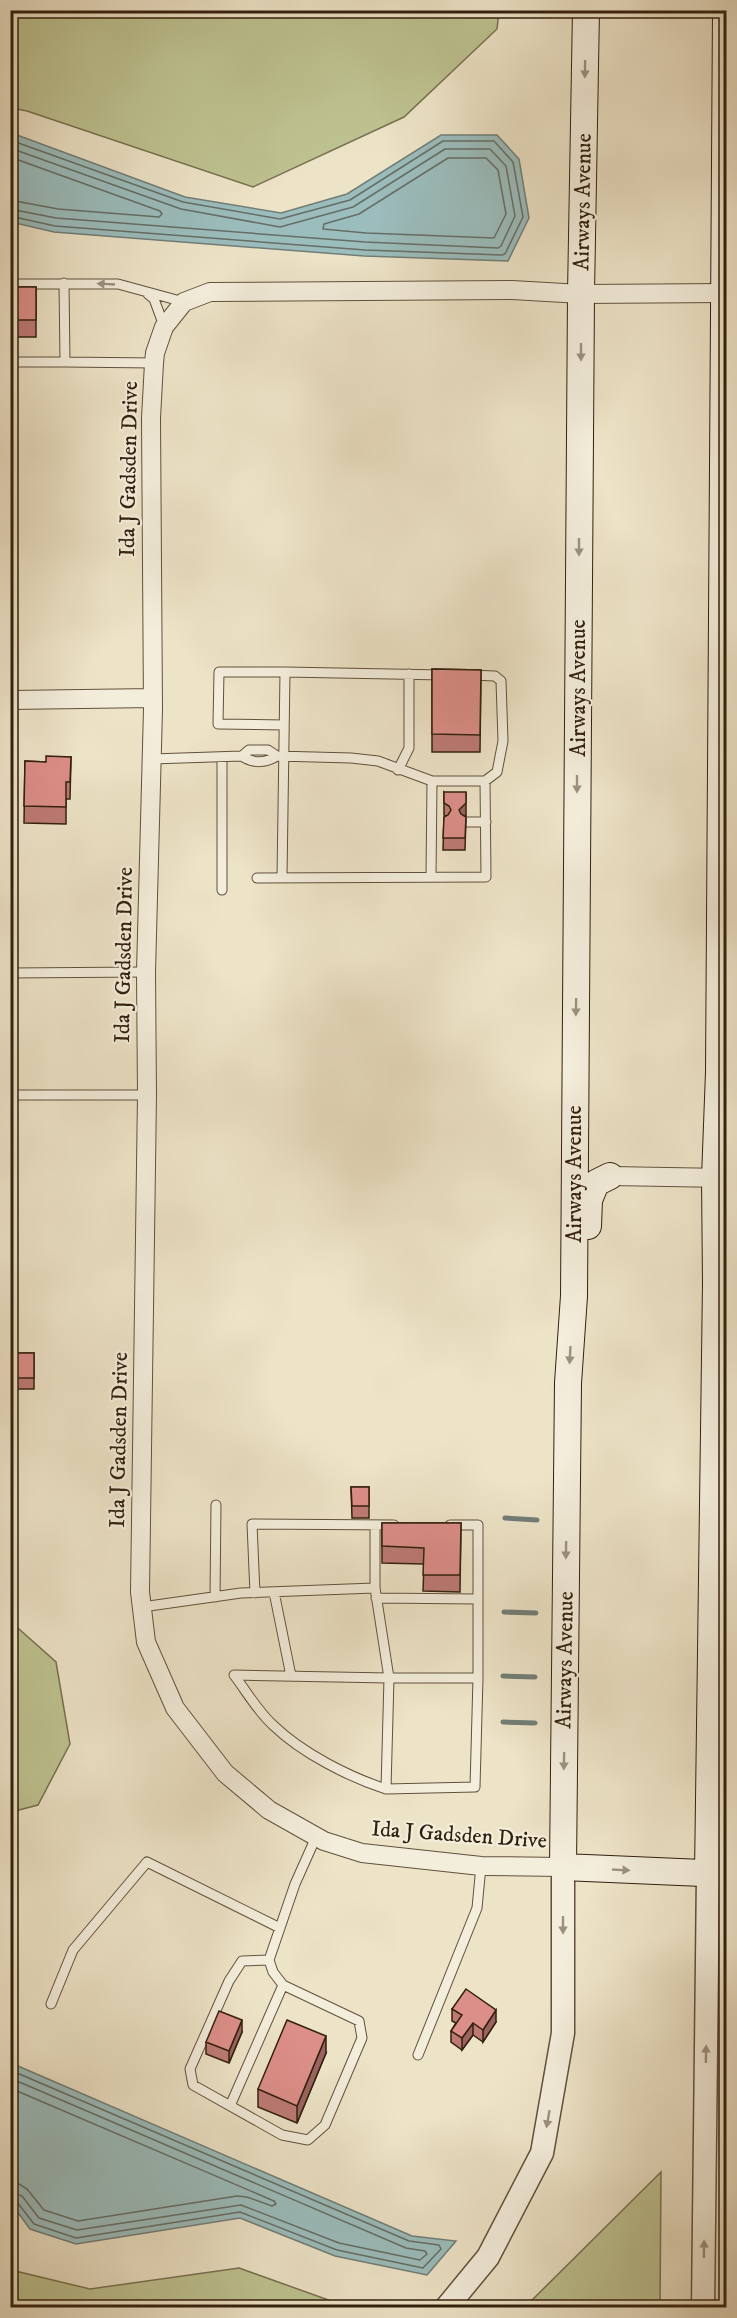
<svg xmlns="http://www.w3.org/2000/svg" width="737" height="2318" font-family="'IM FELL DW Pica',serif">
<rect width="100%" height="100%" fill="#ede3c7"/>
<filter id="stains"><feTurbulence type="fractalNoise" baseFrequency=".00333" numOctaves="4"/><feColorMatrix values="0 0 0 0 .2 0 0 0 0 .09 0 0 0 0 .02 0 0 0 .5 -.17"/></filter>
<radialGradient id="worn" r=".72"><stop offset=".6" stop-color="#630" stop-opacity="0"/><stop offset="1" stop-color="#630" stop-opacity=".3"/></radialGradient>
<path fill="#bec291" stroke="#787150" stroke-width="1.5" d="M10,11l1,-1 488,1 -2,18 -93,88 -151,70 -226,-76 -16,-3z
M10,1621l46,41 14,82 -32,61 -27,7z
M661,2172l-1,135h-135z
M239,2268l109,39h-337v-37l79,19z"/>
<path fill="#9bbdbd" stroke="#717e77" stroke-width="1.5" d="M11,135h6l168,62 96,16 66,-19 94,-59h56l22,24 10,59 -21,43 -144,-5 -310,-24 -43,-10z
M11,2063l401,173 44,5 -29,34 -92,-19 -95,-38 -164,26 -46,-15 -19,-26z"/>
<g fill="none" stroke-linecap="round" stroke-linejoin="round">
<path stroke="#666e66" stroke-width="1.5" d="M10,140l173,62 97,17 70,-19 93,-59h51l19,21 10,55 -18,37 -3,1 -137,-5 -310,-24 -45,-10
M10,148l171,61 99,18 73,-20 92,-58h45l16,17 9,50 -14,30 -3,2 -133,-6 -309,-24 -46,-9
M10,157l150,54 2,3 -3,3 -101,-8 -48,-9
M448,158h38l12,12 8,44 -12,24 -128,-5 -43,-4 1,-5 35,-10z
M10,2070l399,171 30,4 2,4 -18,19 -86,-18 -97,-38 -164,26 -42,-14 -17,-22 -7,-2
M10,2078l396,170 19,3 2,3 -7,6 -81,-17 -98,-38 -164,25 -38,-12 -17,-22 -12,-4
M10,2088l264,113 2,3 -4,2 -25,-9 -10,-1 -159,25 -34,-11 -17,-21 -8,-5 -9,-1"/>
<path stroke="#717e77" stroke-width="5" d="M505,1518l32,2
M504,1612l32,1
M503,1676l32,1
M503,1722l32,1"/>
<defs>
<path id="service" d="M64,283l1,79 89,1
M10,284h108l66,18
M148,294l6,5 10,27
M10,362h55
M284,725l-66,-1 1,-52h66
M242,756l7,-6h19l9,6
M222,757v133
M152,759l90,-3c11,8 24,7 35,0l74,2 27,3 54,20h53l12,-9 6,-31 -2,-60 -6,-5 -25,-1
M398,770l11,-22v-74
M466,822h20
M431,877l1,-96
M257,878l229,-1 -1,-96
M282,878l3,-206 159,3
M10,973l136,-1
M10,1095h137
M375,1525v63
M450,1525h28v153
M274,1592l17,84
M255,1593l-3,-69 142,1
M215,1597l1,-92
M376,1598l102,1
M142,1607l99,-14 134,-5 14,90 -155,-3c13,17 24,37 40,51 28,27 75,51 112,63l3,-111h89l-3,109 -89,2
M269,1960l-27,1 -13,20 -39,88 3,16 89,50 26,5 17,-15 37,-87 -3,-17 -76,-36 -10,-13 -4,-12 26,-76 21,-47
M51,2004l22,-54 74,-88 133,66
M418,2055l59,-147 4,-42
M230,2106l53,-121"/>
<path id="minor" d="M10,700l143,-2
M610,1176l115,2
M563,1867l-82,-1 -119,-13 -38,-12 -55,-31 -44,-37 -50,-65 -29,-66 -6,-50 7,-497 -1,-123 7,-263 -2,-291 3,-55 1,-10 9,-26 20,-25 26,-10 302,-2 69,4 145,-1"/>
<path id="tertiary" d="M446,2308l42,-51 54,-104 21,-120v-166
M703,2308l5,-434"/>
<path id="secondary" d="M586,10l-5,284 -7,1002 -6,87 -5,484 163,7
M588,1226l1,-26 7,-17 14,-7
M708,1874l8,-591 -1,-105 4,-106 7,-1062"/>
</defs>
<use href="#service" stroke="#61513c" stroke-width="11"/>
<use href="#minor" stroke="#61513c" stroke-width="20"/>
<use href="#tertiary" stroke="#61513c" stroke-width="25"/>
<use href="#secondary" stroke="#32200e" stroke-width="28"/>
<use href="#service" stroke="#f3eddb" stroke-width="9"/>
<use href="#minor" stroke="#f3eddb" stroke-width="18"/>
<use href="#tertiary" stroke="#f3eddb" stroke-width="22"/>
<use href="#secondary" stroke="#f3eddb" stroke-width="26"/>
</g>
<path fill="#bd7a75" stroke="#32200e" stroke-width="1.5" d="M10,287h26v50h-26z
M432,669l49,1 -1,82h-48z
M71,757l-1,42h-4v25l-42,-1 1,-62 21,1z
M444,792l22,23 -1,1 1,1 -1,33h-22l1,-33 2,-1 -2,-1z
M10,1353h24v36h-24z
M351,1487h18v31h-17z
M382,1523h79l-1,69 -37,-1 1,-27 -42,-1z
M452,2009l44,13 -13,20 -10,-7 -11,15 -11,-8v-11l5,-8 -4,-2z
M242,2032l-13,31 -23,-9v-12z
M326,2053l-29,70 -39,-16v-18z"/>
<path fill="#9a635f" stroke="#32200e" stroke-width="1.5" d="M466,792v23l-7,6v-11z
M496,2010v12l-13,20v-12z
M242,2020v12l-13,31v-12z
M473,2023v12l-11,15v-12z
M326,2036v17l-29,70v-17z"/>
<path fill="#dc8e88" stroke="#32200e" stroke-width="1.5" d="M10,287h26v33h-26z
M432,669l49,1 -1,65 -48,-1z
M46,756l25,1 -1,25h-4v25l-42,-1 1,-45 21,1z
M444,792h22v11l-7,7 2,4 5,3 -1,21h-22l1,-21 4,-2 3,-5 -2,-4 -5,-3z
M10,1353h24v25h-24z
M351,1487h18v19h-17z
M382,1523h79l-1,52h-37l1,-27 -42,-2z
M466,1989l30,21 -13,20 -10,-7 -11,15 -11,-7 11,-16 -10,-6z
M219,2011l23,9 -13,31 -23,-9z
M287,2020l39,16 -29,70 -39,-17z"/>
<defs><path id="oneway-solid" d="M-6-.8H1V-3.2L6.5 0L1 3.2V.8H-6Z" transform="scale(1.5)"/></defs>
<g fill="#9c917f">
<use href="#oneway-solid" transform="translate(585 69) rotate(91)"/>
<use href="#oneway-solid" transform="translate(106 284) rotate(-177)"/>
<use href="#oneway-solid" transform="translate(581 352) rotate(90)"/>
<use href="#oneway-solid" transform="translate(579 547) rotate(90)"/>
<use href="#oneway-solid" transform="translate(577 784) rotate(90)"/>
<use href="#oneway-solid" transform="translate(576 1007) rotate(91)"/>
<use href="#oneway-solid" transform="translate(570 1355) rotate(93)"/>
<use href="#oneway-solid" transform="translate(566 1550) rotate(91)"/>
<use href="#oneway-solid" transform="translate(564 1761) rotate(91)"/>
<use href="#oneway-solid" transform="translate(621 1870) rotate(3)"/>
<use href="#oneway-solid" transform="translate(563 1925) rotate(90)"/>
<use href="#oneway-solid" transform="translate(706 2054) rotate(-89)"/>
<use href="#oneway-solid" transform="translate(548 2119) rotate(100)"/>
<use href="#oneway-solid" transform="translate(704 2249) rotate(-89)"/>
</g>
<g text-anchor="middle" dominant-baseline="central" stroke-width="4.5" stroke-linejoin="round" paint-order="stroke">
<g font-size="22" fill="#32200e" stroke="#f3eddb">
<text transform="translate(583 202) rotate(-89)">Airways Avenue</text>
<text transform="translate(129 469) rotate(-89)">Ida J Gadsden Drive</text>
<text transform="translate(578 688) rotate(-90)">Airways Avenue</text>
<text transform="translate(124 955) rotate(-89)">Ida J Gadsden Drive</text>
<text transform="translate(574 1174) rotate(-90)">Airways Avenue</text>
<text transform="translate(119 1440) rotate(-89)">Ida J Gadsden Drive</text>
<text transform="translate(565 1660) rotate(-89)">Airways Avenue</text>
<text transform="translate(459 1835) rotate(4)">Ida J Gadsden Drive</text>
</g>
</g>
<rect width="737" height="2318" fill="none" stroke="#ede3c7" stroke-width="36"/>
<rect x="12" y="12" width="713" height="2294" fill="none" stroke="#32200e" stroke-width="3"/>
<rect x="18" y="18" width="701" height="2282" fill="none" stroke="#32200e" stroke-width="1.5"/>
<rect width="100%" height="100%" filter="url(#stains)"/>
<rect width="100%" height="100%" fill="url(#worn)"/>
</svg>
